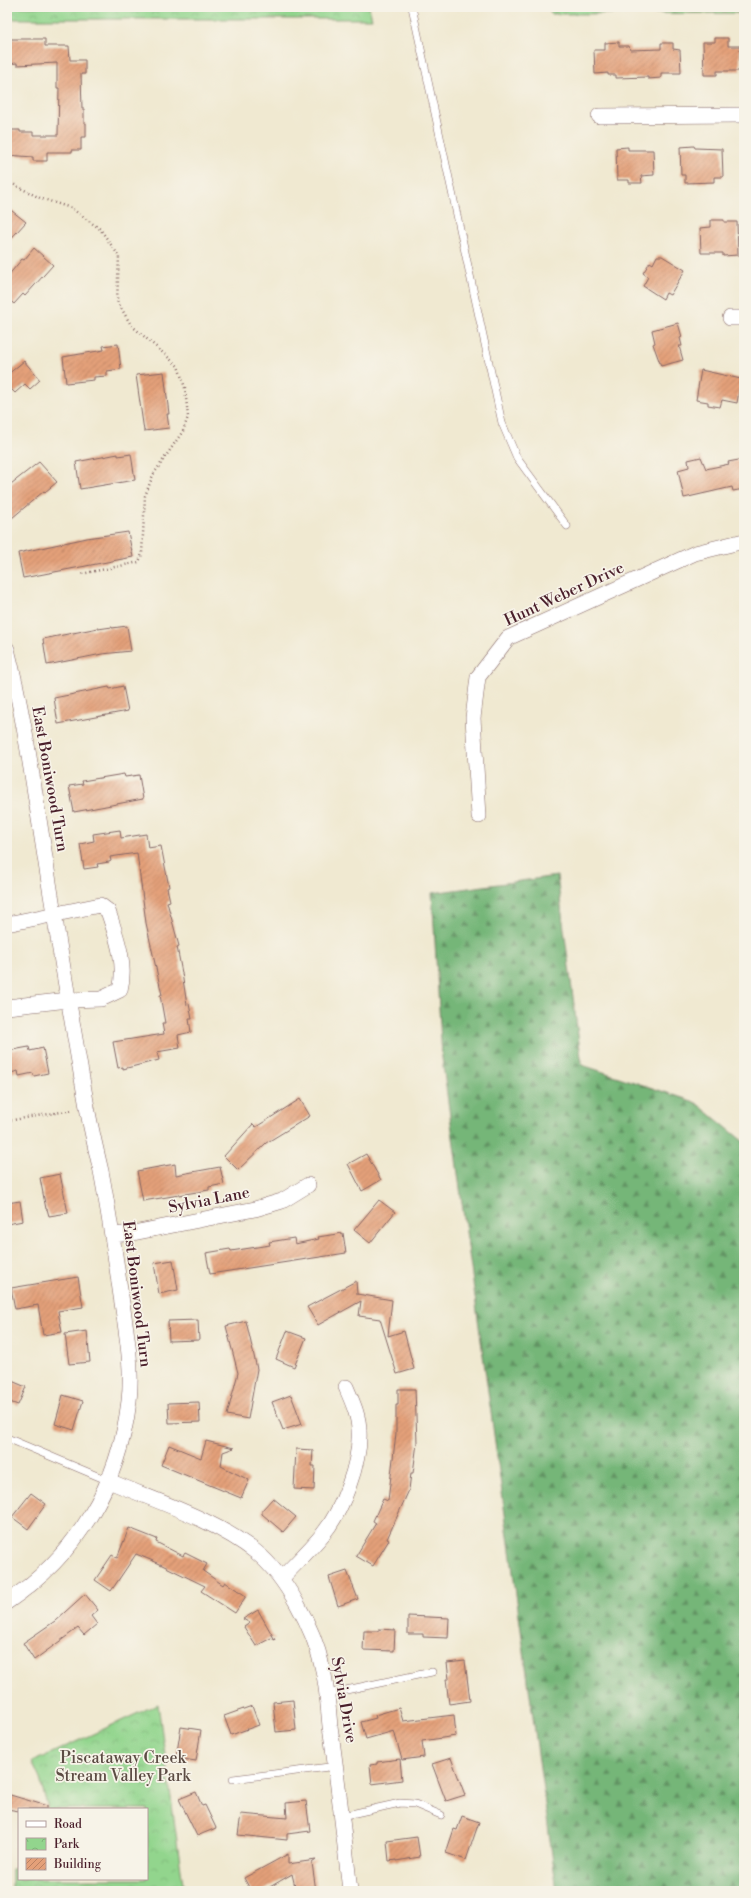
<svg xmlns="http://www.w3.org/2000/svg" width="751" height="1898" font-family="'Libre Bodoni',serif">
<defs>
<pattern id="forest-firs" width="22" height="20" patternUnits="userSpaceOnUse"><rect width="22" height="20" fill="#75b678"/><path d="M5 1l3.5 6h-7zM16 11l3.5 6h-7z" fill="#629363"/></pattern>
<pattern id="park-crowns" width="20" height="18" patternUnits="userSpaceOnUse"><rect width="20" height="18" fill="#92d58d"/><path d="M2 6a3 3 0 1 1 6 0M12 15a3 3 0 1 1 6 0" fill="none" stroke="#7fb67a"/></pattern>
<pattern id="building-hatch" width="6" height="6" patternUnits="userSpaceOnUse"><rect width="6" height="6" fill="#e4a079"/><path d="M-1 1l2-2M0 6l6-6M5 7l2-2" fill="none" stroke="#bb8263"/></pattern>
</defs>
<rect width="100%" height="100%" fill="#f7f3e8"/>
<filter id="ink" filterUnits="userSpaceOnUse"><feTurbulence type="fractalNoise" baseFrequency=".025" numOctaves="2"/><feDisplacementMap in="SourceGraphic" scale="8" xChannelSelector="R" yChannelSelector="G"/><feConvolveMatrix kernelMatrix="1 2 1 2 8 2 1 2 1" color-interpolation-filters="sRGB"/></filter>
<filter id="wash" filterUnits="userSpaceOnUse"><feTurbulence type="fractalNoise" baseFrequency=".012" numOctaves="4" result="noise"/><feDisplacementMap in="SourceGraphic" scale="16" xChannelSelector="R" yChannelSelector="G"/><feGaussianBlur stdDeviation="0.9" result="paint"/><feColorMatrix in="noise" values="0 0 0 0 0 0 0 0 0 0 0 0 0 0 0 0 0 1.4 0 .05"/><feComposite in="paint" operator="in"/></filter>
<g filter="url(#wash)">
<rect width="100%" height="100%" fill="#f0e9d1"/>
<path fill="url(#forest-firs)" stroke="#606a52" d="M557,876l25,189 113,37 49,40v749h-187l-115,-833 -10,-165z"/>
<path fill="url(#park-crowns)" stroke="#6e7a5c" d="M7,7h362l3,12h-365z
M549,7h195v6l-193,1z
M158,1704l26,187h-172v-22l7,-2v12h128v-70h-99l-8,-30 -8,-17z"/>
<g id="blocks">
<path fill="url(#building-hatch)" d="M715,38h13v8h12v25h-23v4h-13l-1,-33h12z
M7,39h38v7h24l1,14h15v14h-4l1,35h2v14h2v14h-5v13h-9v2h-25v9h-14v-4l-26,-2v-25h13v2h13v3h25l1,-47h-2v-25l-40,2v-2l-10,1z
M619,42v4h10l1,4 31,-1v-6h12v6l7,1 1,23h-20v5l-13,1v-2l-32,1v-3h-8v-2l-13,1 -1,-24h11v-7z
M694,146l1,2 27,1 1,28h-9v5l-29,1v-8h-4l-1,-28z
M628,147v3h25l1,25 -13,1 1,7h-13v-3h-12l-1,-32z
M7,207l19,15 -19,21z
M711,220h13v2h13l1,33 -15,1v-3h-22l-1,-25 11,-1z
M34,248l19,17 -28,31 -2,-2 -9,10 -7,-6v-21l15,-18 2,1z
M657,256h5l23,14 -15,25 -4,-2 -3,6 -20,-13 5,-9 -5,-4 7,-11 3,2z
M678,323l4,14 -2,1 2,8h-3l4,14 -22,6 -8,-22 2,-1 -3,-13z
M118,344l3,25 -14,2v5l-13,1v3l-28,3 -3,-26 41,-7 -1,-4z
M24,361l16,19 -10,9 -5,-5 -10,9 -8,-8v-10z
M701,370l40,9 -4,24 -15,-3 -2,7 -12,-2v-3l-12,-2z
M164,372l5,42h-2l2,14 -25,3 -8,-56z
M118,454v2l13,-2 4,26 -55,9 -4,-27z
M701,457l5,12 23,-5 -1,-2 16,-3v30l-11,2 -1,-4 -48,11 -6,-28 11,-3 -1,-7z
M39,462l18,20 -12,10 -1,-1 -32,27 -5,-6v-25z
M128,532l5,25 -110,21 -5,-25 69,-15z
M127,626l4,25 -29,3 -55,11 -4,-26 55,-11v1l14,-2v1z
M123,686l5,25 -70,13 -4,-26 55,-11 1,2z
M124,774l1,3 14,-2 4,24 -69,13 -5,-26 14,-2 -1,-3z
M120,830l1,8 25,-4 2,14 13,-2 8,41 -2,1 3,13 -3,1 12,44 -2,1 5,26 5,32 2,-1 3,15h-3l2,13 -13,3 2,13 -23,4 2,8 -36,9v-2l-5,1 -5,-26 51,-8 -2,-11h3l-5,-28h2l-16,-72 -9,-70 -27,4 1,4 -2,1 -12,2 1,3 -14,2 -4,-25 14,-3 -1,-7z
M29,1047l1,4 13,-3 5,25 -14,3 -1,-3 -14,3 -1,-5 -11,3v-23z
M300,1099l10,17 -44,27 -28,27 -14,-14 29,-32 3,3z
M366,1154l15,26 -19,11 -14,-27z
M175,1164l1,11 44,-8 4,17 -15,3v3l-66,11 -6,-30z
M60,1174l8,39 -19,3 -2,-7h-1l-6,-31z
M379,1200l16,12 -25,31 -16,-13z
M20,1201l3,20 -16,3v-21z
M343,1233l3,20 -136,21 -4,-21 24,-4 1,2 39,-6 -1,-3 25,-4 1,6 24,-5 -1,-2z
M173,1260l5,30 -19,4 -5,-31z
M78,1277l5,30 -25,4 4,21 -19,3 -5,-30 -23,4 -4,-21z
M356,1281l1,13 35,6 -4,36 16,-5 10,38 -17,5 -17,-55 -21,-3 2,-15 -43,24 -11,-18z
M198,1320l1,20 -30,1 -1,-20z
M246,1321l11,48 -9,50 -21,-4 11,-42 -12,-47z
M87,1331l3,31 -21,2 -4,-30z
M287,1331l19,7 -12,29 -18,-8z
M7,1379l19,8 -8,18 -11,-4z
M398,1389h17l2,54 -4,30h-2l-2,17 -22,49 2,1 -16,26 -17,-10 20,-33 -3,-2 10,-22 5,2 8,-68v-28h2z
M63,1395l20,6 -9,29 -19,-6z
M291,1395l11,29 -19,6 -11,-28z
M199,1402l1,20 -31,1 -1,-20z
M206,1441l28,7 -11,4 -2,14 28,14 -8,18 -80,-33 8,-20 32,13z
M296,1449l17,1 -1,16h3l-1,24 -20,-1z
M31,1493l15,11 -18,25 -16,-12z
M273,1498l23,19 -13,15 -21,-18v-4z
M129,1528l28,11 -1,3 27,14 2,-3 22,11 -4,7 20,14 2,-3 21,14 -11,17 -34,-22 4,-5 -47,-23 -22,-9 -25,37 -16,-11 17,-25 5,3z
M347,1571l11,28 -20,7 -9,-29z
M85,1594l13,16 -7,6 6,8 -13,11 -6,-7 -44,32 -11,-17 32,-22z
M258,1610l17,30 -4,-2 -15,8 -12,-19 6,-4 -7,-4z
M408,1616l41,2 -1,20 -25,-1v-3h-15z
M379,1629l16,1 -1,21 -31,-1 1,-19h15z
M465,1661l5,40 -21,3 -3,-25h3l-2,-16z
M293,1700l3,30 -20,2 -3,-30z
M252,1706l7,19 -28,10 -7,-19z
M399,1708l4,13 51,-6 2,21 -34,5 2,16 -22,3 -8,-29 -28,8 -5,-17 15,-4 -1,-3z
M181,1727l20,3 -5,31 -20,-3z
M451,1758l14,37 -19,6 -14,-37z
M400,1759l2,21 -30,4 -2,-19 7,-1v-2z
M196,1792l6,14 3,-1 11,23 -19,8 -18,-37z
M7,1794l40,12v3h-28v2l-12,-2z
M306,1801l4,30 -23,3v6l-49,-5 3,-21 46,4 -1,-15z
M462,1816l17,6 -13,38 -20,-7 8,-24 3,1z
M417,1837l3,20 -24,4v-1l-7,1 -2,-20z
M288,1854v10l28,-4 -4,3 4,28h-20l-4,-17 -29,17h-12l-7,-13z"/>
</g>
</g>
<g filter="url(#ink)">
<use href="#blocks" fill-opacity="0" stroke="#846665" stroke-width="1"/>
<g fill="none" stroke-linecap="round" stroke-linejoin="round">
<defs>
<path id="service" d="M412,7l90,416 15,35 50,68
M7,1438l102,43
M327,1694l105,-22
M233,1779l104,-13
M342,1816l58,-13 15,1 26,11"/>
<path id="minor" d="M599,116l145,-1
M730,318h14
M7,649c16,62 25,126 35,189 14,90 29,179 45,269 4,22 9,43 14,64 8,42 14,83 20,125 5,35 12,70 8,105 -10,84 -52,154 -122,201
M479,816l-6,-98 5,-41 30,-39 187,-85 49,-12
M7,924l93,-19 8,6c8,25 19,52 12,79l-19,9 -33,1 -61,7
M112,1235l21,-2 122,-24 27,-8 26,-16
M109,1481c49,21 105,38 147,71 30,24 58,77 66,114 5,19 6,40 8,60 8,55 14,110 20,165
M281,1579c14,-15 29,-29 42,-45 19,-23 38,-72 36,-103 0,-15 -7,-30 -13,-44"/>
</defs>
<use href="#service" stroke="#846665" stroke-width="8"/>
<use href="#minor" stroke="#846665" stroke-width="16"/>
<path stroke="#846665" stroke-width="2.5" stroke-dasharray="1 3" stroke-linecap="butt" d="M7,181l33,17 31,10 29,21 19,27 -2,45 14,24 47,41 7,22 3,29 -5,14 -30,44 -8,21 -3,58 -3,8 -58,12
M7,1121l66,-11"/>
<use href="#service" stroke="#fff" stroke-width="7"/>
<use href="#minor" stroke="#fff" stroke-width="15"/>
</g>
</g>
<g text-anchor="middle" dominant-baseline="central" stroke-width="3.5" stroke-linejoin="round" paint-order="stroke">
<g font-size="16" fill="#4a1f2b" stroke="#f7f3e8">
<text transform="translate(564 594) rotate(-25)">Hunt Weber Drive</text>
<text transform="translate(50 779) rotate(80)">East Boniwood Turn</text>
<text transform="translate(209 1200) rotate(-11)">Sylvia Lane</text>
<text transform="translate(137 1294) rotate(83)">East Boniwood Turn</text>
<text transform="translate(344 1700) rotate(80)">Sylvia Drive</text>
</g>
<g font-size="16" fill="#5c4c44" stroke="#f7f3e8">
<text x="123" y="1758">Piscataway Creek<tspan x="123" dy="18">Stream Valley Park</tspan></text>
</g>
</g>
<rect width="751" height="1898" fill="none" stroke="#f7f3e8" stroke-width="24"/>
<rect x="18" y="1808" width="130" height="72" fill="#f7f3e8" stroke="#b29e9c"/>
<rect x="26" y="1821" width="20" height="6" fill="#ffffff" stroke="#b29e9c"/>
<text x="54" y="1828" font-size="12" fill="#4a1f2b">Road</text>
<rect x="26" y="1838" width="20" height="12" fill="url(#park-crowns)" stroke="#b29e9c"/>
<text x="54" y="1848" font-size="12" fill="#4a1f2b">Park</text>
<rect x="26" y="1858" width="20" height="12" fill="url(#building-hatch)" stroke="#b29e9c"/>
<text x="54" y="1868" font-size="12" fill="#4a1f2b">Building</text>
</svg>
